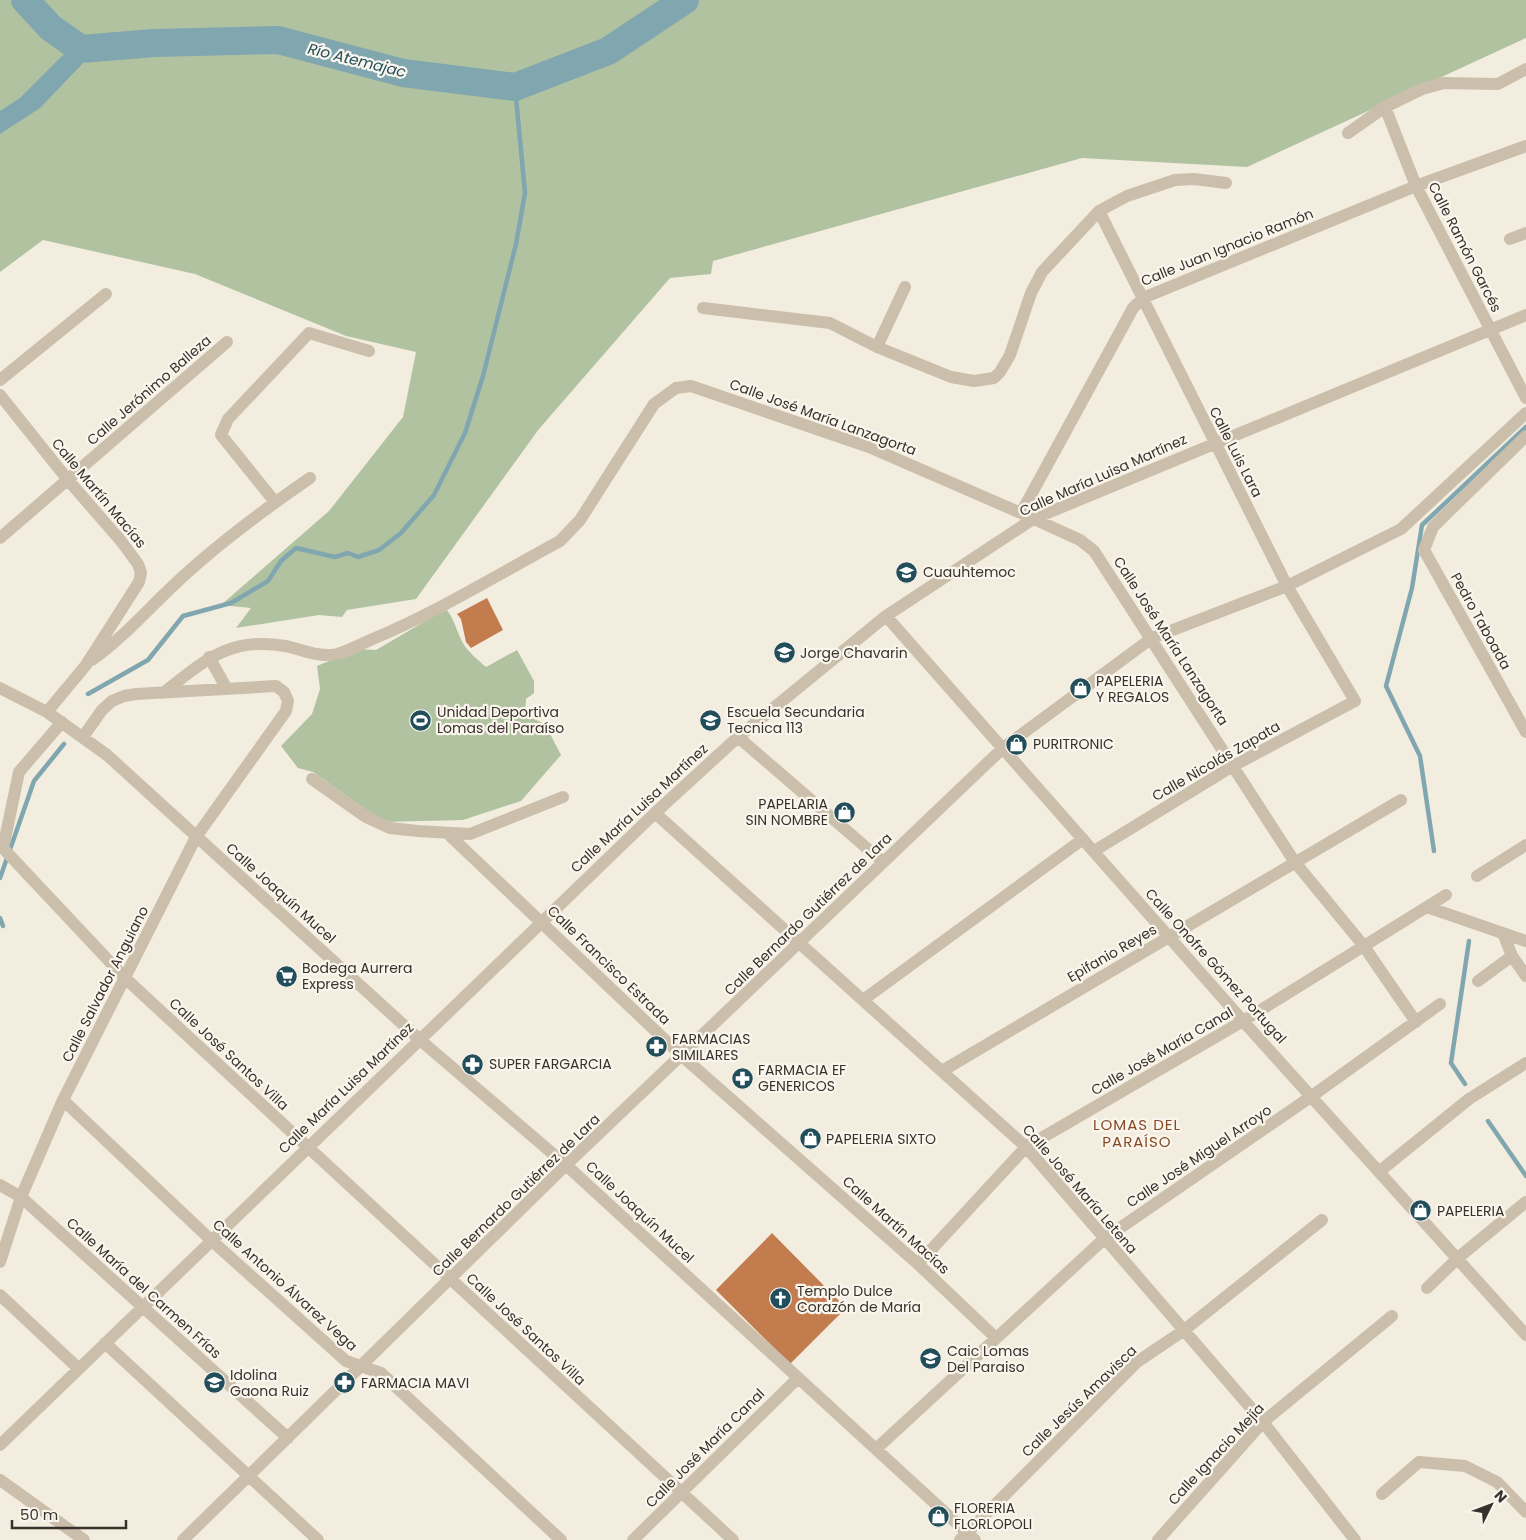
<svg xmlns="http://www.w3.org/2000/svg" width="1526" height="1540" font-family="Poppins,sans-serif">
<rect width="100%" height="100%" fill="#f3ede0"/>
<path fill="#b1c2a0" d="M0,0h1526v38l-279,129 -165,-9 -369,103 -2,13 -41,4 -131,151 -123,170 -69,11 -5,7 -23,-2 -83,13 15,-20 -30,-3 108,-94 74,-94 13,-65 -70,-16 -151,-62 -152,-34 -43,32z
M446,609c8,10 9,17 14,28 5,13 16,21 26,30l31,-17 17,31v12l-8,6 -1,16 20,9 16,31 -40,46 -58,19 -80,2 -70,-50 -15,-4 -17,-22 31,-32 8,-25 -3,-23 40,-17 19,1z"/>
<path fill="#80a6af" d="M14,0h22l15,16 35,23 -1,22 -45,47 -40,26v-23l20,-13 44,-44z"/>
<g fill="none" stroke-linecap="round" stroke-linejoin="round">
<path stroke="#80a6af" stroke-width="4.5" d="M88,694l60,-34 35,-44 48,-13 37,-22 13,-20 15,-13 39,9 13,-4 10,4 21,-7 22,-17 33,-38 31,-62 18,-57 33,-132 9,-51 -10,-106
M1434,851l-14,-95 -34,-70 26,-98 10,-63 104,-98
M0,878l34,-97 30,-37
M0,918l3,8
M1465,1084l-14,-21 18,-122
M1488,1121l38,55"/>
<path stroke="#80a6af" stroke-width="28" d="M25,0l26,28 30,21 73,-6 124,-3 125,33 112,14 93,-36 77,-51"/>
</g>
<path fill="#c37c4e" d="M487,598l16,32 -32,18 -5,-6 -5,-23 -4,-5z
M772,1233l74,75 -56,56 -74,-74z"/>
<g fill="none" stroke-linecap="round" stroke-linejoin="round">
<path stroke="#cbbfac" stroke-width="12" d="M1385,107l31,79 110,212
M1348,133l37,-26 37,-18 22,-6 54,1 28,-15
M1510,239l16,-6
M703,308l127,15 47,24 74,30 23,4 20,-3 6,-6 10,-17 21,-62 11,-21 57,-61 28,-15 48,-16 19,-1 32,4
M877,347l28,-60
M0,380l106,-86
M0,395l68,85 53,61 17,23 3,9 -2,9 -53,83 -39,47
M1526,436l-93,91 -9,23 102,182
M275,502l-54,-67 7,-16 81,-86 60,18
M1021,513l112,-205 10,-10 273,-112 110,-40
M0,538l227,-196
M886,616l357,405 283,314
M209,657l18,32
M92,660c32,-23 55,-50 84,-77 40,-38 89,-74 134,-105
M0,688l47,24 60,43 312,284 147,126 409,375
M163,693c40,-31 66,-57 122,-47 16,3 34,12 52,8 12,-3 26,-11 38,-16 64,-27 124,-64 185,-97l20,-21 74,-116 22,-16 15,-2 178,61 152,66 59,27 14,11 200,310 69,84 53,77
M738,737l145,125
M312,779l54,38 24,11 28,3 52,3 93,-37
M655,813l371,334 237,275 92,118
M447,833l235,223 236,208 78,74
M0,845l125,133 608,562
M3,848l16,-76 43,-50
M1094,851l139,-85 122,-65 -68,-115 -188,-375
M1477,876l49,-31
M1427,907l99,34
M1503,933l9,23 14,20
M1478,981l34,-25
M863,1000l220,-161
M942,1071l459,-271
M63,1100l148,140 135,121 35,12 180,167
M1380,1171l89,-72 57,-36
M0,1185l21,12 267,241
M0,1262l21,-65 42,-97 133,-263 90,-126 2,-10 -4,-9 -8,-6 -140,8 -12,2 -12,5 -10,9 -19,27
M918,1264l108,-117 217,-126 203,-126
M1427,1288l32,-31 67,-55
M0,1295l79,74
M105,1343l213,197
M0,1445l655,-632 83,-76 148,-121 147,-97 493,-204
M876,1449l228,-210 208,-143 128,-92
M0,1480l84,60
M1382,1494l37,-32 46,4 32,16 29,30
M183,1540l383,-375 437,-417 149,-110 135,-52 114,-57 125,-116
M633,1540l165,-162
M960,1540l177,-178 46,-31 139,-111
M1158,1540l105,-118 129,-106"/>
</g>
<defs>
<symbol id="school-disc" viewBox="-11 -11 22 22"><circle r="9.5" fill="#214e5a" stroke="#faf6ed"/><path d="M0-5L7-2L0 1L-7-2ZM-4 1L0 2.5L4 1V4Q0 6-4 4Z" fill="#fff"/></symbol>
<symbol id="shop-disc" viewBox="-11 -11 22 22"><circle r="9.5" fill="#214e5a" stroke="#faf6ed"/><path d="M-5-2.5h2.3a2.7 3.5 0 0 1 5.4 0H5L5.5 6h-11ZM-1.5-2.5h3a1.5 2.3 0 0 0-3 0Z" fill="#fff"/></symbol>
<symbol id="stadium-disc" viewBox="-11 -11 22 22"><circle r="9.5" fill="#214e5a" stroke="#faf6ed"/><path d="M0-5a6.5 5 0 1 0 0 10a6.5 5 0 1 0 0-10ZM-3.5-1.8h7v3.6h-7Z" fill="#fff"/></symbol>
<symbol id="supermarket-disc" viewBox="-11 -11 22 22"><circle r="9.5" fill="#214e5a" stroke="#faf6ed"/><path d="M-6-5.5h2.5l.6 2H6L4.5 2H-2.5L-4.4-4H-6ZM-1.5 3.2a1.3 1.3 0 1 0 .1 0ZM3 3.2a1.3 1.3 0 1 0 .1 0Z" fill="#fff"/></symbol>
<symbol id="pharmacy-disc" viewBox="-11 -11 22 22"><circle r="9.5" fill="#214e5a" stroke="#faf6ed"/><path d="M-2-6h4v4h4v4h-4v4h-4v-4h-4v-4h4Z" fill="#fff"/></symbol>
<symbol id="church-disc" viewBox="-11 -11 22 22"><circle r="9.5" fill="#214e5a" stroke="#faf6ed"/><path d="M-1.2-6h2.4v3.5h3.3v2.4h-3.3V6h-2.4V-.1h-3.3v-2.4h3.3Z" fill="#fff"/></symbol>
</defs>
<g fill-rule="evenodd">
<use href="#school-disc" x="894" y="560" width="25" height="25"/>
<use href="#school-disc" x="772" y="640" width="25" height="25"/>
<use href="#shop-disc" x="1068" y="676" width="25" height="25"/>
<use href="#stadium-disc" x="408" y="708" width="25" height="25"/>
<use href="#school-disc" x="698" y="708" width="25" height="25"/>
<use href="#shop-disc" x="1004" y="732" width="25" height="25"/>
<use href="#shop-disc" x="832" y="800" width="25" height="25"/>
<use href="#supermarket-disc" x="274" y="964" width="25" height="25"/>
<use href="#pharmacy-disc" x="644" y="1034" width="25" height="25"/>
<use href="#pharmacy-disc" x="460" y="1052" width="25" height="25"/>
<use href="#pharmacy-disc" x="730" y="1066" width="25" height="25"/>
<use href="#shop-disc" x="798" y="1126" width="25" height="25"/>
<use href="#shop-disc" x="1408" y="1198" width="25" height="25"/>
<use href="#church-disc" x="768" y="1286" width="25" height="25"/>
<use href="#school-disc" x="918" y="1346" width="25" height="25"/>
<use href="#school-disc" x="202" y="1370" width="25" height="25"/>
<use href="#pharmacy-disc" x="332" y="1370" width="25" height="25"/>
<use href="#shop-disc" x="926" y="1504" width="25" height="25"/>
</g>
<g text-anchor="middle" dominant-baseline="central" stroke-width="4.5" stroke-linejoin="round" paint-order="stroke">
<g font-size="14" fill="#39312b" stroke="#faf6ed">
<text transform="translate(1227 247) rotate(-22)">Calle Juan Ignacio Ramón</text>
<text transform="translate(1465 247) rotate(63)">Calle Ramón Garcés</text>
<text transform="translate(149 390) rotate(-41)">Calle Jerónimo Balleza</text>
<text transform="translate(823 417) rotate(20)">Calle José María Lanzagorta</text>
<text transform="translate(1236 452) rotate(63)">Calle Luis Lara</text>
<text transform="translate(1103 475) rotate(-24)">Calle María Luisa Martínez</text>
<text transform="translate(99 493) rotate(50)">Calle Martín Macías</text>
<text transform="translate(1481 621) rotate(61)">Pedro Taboada</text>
<text transform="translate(1171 641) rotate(57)">Calle José María Lanzagorta</text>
<text transform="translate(1216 761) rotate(-30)">Calle Nicolás Zapata</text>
<text transform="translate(639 808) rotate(-43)">Calle María Luisa Martínez</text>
<text transform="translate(281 893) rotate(42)">Calle Joaquín Mucel</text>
<text transform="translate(808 914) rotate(-44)">Calle Bernardo Gutiérrez de Lara</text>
<text transform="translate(1112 953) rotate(-30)">Epifanio Reyes</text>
<text transform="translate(609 965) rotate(44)">Calle Francisco Estrada</text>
<text transform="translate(1216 966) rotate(48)">Calle Onofre Gómez Portugal</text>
<text transform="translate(105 984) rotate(-63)">Calle Salvador Anguiano</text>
<text transform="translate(1162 1051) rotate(-30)">Calle José María Canal</text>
<text transform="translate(229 1054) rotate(43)">Calle José Santos Villa</text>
<text transform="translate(346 1088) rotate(-44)">Calle María Luisa Martínez</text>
<text transform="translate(1199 1156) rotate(-34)">Calle José Miguel Arroyo</text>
<text transform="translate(1080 1189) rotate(49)">Calle José María Letena</text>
<text transform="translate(516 1195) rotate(-44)">Calle Bernardo Gutiérrez de Lara</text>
<text transform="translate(640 1212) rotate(43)">Calle Joaquín Mucel</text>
<text transform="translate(896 1225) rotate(42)">Calle Martín Macías</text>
<text transform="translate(285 1285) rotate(42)">Calle Antonio Álvarez Vega</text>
<text transform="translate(144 1288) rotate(42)">Calle María del Carmen Frías</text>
<text transform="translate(526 1329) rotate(43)">Calle José Santos Villa</text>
<text transform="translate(1079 1401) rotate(-44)">Calle Jesús Amavisca</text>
<text transform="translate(705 1448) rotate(-45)">Calle José María Canal</text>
<text transform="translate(1216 1454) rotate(-47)">Calle Ignacio Mejía</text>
</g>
<g font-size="14" fill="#39312b" stroke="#faf6ed" text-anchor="start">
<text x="923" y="572">Cuauhtemoc</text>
<text x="800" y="653">Jorge Chavarin</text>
<text x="1096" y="681">PAPELERIA<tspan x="1096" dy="16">Y REGALOS</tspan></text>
<text x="437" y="712">Unidad Deportiva<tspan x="437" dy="16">Lomas del Paraíso</tspan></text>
<text x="727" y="712">Escuela Secundaria<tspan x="727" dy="16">Tecnica 113</tspan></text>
<text x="1033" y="744">PURITRONIC</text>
<text x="828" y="804" text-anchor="end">PAPELARIA<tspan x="828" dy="16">SIN NOMBRE</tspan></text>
<text x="302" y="968">Bodega Aurrera<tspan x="302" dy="16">Express</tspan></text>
<text x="672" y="1039">FARMACIAS<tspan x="672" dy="16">SIMILARES</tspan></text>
<text x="489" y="1064">SUPER FARGARCIA</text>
<text x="758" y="1070">FARMACIA EF<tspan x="758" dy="16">GENERICOS</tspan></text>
<text x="826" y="1139">PAPELERIA SIXTO</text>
<text x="1437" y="1211">PAPELERIA</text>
<text x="797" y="1291">Templo Dulce<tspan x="797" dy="16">Corazón de María</tspan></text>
<text x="947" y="1351">Caic Lomas<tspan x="947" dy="16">Del Paraiso</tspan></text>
<text x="230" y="1375">Idolina<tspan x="230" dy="16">Gaona Ruiz</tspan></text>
<text x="361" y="1383">FARMACIA MAVI</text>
<text x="954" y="1508">FLORERIA<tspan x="954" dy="16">FLORLOPOLI</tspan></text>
</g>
<g font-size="15" font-style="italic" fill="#214e5a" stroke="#faf6ed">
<text transform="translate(357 60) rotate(14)">Río Atemajac</text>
</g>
<g font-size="15" letter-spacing="1" fill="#864b26" stroke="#faf6ed">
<text x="1137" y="1124">LOMAS DEL<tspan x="1137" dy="17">PARAÍSO</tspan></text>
</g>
</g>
<g transform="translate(1491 1505) rotate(48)" stroke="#faf6ed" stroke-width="4" paint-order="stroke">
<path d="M0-4L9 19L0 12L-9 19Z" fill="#39312b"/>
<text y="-8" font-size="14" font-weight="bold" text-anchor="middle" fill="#39312b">N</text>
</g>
<path d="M12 1520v8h114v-8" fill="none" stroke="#39312b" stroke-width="2.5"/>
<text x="20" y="1520" font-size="15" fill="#39312b" stroke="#faf6ed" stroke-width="4" paint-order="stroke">50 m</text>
</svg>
